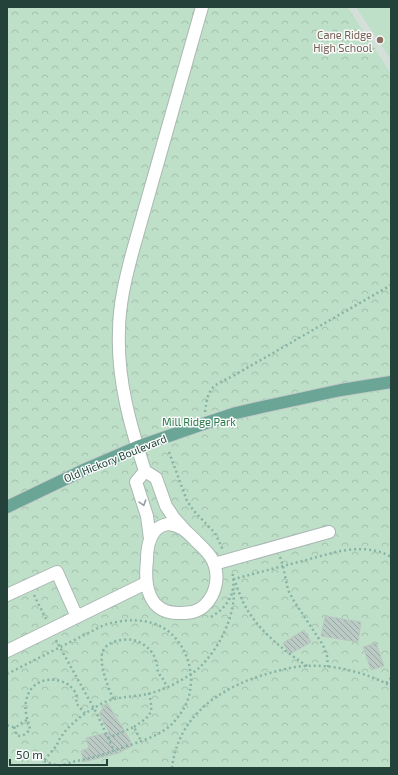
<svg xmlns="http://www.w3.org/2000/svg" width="398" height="775" font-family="'Exo 2',sans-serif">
<defs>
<pattern id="park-crowns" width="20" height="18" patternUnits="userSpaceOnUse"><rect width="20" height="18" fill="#bfe0c8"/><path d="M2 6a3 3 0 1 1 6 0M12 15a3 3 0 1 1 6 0" fill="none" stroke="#a4c1ad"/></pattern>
<pattern id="building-back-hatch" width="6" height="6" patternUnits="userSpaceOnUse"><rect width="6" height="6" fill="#bbcac4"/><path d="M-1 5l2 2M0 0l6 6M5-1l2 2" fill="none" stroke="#98a6a0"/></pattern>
</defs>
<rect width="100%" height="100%" fill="#e6efeb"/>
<path fill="#d4dfda" d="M348,7h43v66z"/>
<path fill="url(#park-crowns)" d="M7,7h341l43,66v695h-384z"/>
<path fill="#bfe0c8" d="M356,7h35v53z"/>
<path fill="url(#building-back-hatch)" stroke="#b8c9c2" d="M325,616l36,6 -3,20 -37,-6z
M304,630l7,12 -21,12 -7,-11z
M376,643l8,23 -13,4 -8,-23z
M107,703l22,35 3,8 -13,7 -35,9 -3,-11 8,-3 -3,-10 23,-6 -10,-18z"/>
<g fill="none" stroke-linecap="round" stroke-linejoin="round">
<defs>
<path id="minor" d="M145,471l-9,11 11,34 3,23
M168,524c13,1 19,8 28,17 6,6 12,11 16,18 8,15 5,34 -7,46 -7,7 -15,8 -25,8 -32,1 -36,-28 -33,-53 0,-10 1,-21 8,-29 3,-4 8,-6 13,-7z
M184,529l-10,-11 -8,-12 -10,-28 -11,-7c-15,-46 -28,-92 -26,-140 0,-27 7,-55 14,-81l69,-243
M214,564l115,-32
M7,595l50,-23 20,45
M7,651l139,-68"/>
<path id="major" d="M7,507l79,-38 51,-22 66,-23 33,-11 26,-6 79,-17 50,-8"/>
</defs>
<use href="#minor" stroke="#a8b8b2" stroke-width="14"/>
<use href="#major" stroke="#c2cac8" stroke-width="14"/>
<path stroke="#86b3a5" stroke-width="2.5" stroke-dasharray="2 3" stroke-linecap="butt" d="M205,412c3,-25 7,-26 28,-36l158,-91
M169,452l18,49 7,10 21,22 8,17
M280,557l3,9 5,24 6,11 29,44 4,11 1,11
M34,595l12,24
M211,617c18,-11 26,-25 21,-46
M56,640l41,74 17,37
M307,666c-25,-17 -50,-36 -64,-64 -3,-7 -6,-15 -9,-23l102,-27c18,-4 39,-5 55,5
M7,674l97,-49c17,-5 34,-7 51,-1 26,9 40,41 35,67 -2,13 -10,25 -19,34 -14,13 -40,19 -58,26 -13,5 -27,8 -41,11 -4,1 -10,4 -14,3 -5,0 -11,-3 -15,-4 5,-5 10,-11 14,-16 1,-3 2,-6 4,-8 9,-14 25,-25 40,-33 16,-9 33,-6 50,-11 14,-3 38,-16 48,-25 20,-19 36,-51 35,-79
M386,683l5,-5
M113,699c-5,-13 -13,-31 -11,-45 2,-12 20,-16 31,-14 5,1 12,5 16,9 4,4 7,10 8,16 0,1 0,5 1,6 2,6 7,8 8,16
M7,725c11,5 11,-1 20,-5
M14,727c1,1 2,6 2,7 4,5 12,-1 14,-5 -2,-8 -6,-18 -4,-27 3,-22 26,-28 43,-17 3,3 8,8 8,13 0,4 -2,2 0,6 2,3 5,6 8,9
M134,727c17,-12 20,-12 15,-34
M108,738l26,-11 7,14
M172,768c6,-54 51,-82 98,-95 11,-3 22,-6 33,-7 30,-2 62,6 88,20"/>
<use href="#minor" stroke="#fff" stroke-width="12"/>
<use href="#major" stroke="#6aa596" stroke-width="12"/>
</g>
<defs><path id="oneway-chevron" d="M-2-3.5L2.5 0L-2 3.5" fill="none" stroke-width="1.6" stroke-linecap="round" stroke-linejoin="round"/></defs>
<use stroke="#92a09c" href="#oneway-chevron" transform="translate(143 503) rotate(72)"/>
<circle fill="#8d6e63" stroke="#f7fbf9" stroke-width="1.5" cx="380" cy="40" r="4"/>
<g text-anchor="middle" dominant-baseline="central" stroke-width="3" stroke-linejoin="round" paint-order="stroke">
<g font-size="11" fill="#785e54" stroke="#f7fbf9" text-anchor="end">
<text x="372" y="34">Cane Ridge<tspan x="372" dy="13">High School</tspan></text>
</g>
<g font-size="11" fill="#2d7a4b" stroke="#f7fbf9">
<text x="199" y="421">Mill Ridge Park</text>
</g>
<g font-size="11" fill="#24423a" stroke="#f7fbf9">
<text transform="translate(115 458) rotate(-22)">Old Hickory Boulevard</text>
</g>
</g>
<rect width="398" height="775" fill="none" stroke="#24423a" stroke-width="16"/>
<path d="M10 759v6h97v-6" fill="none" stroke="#24423a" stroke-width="2"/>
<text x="16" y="759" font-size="12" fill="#24423a" stroke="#f7fbf9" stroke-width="3" paint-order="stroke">50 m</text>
</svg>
